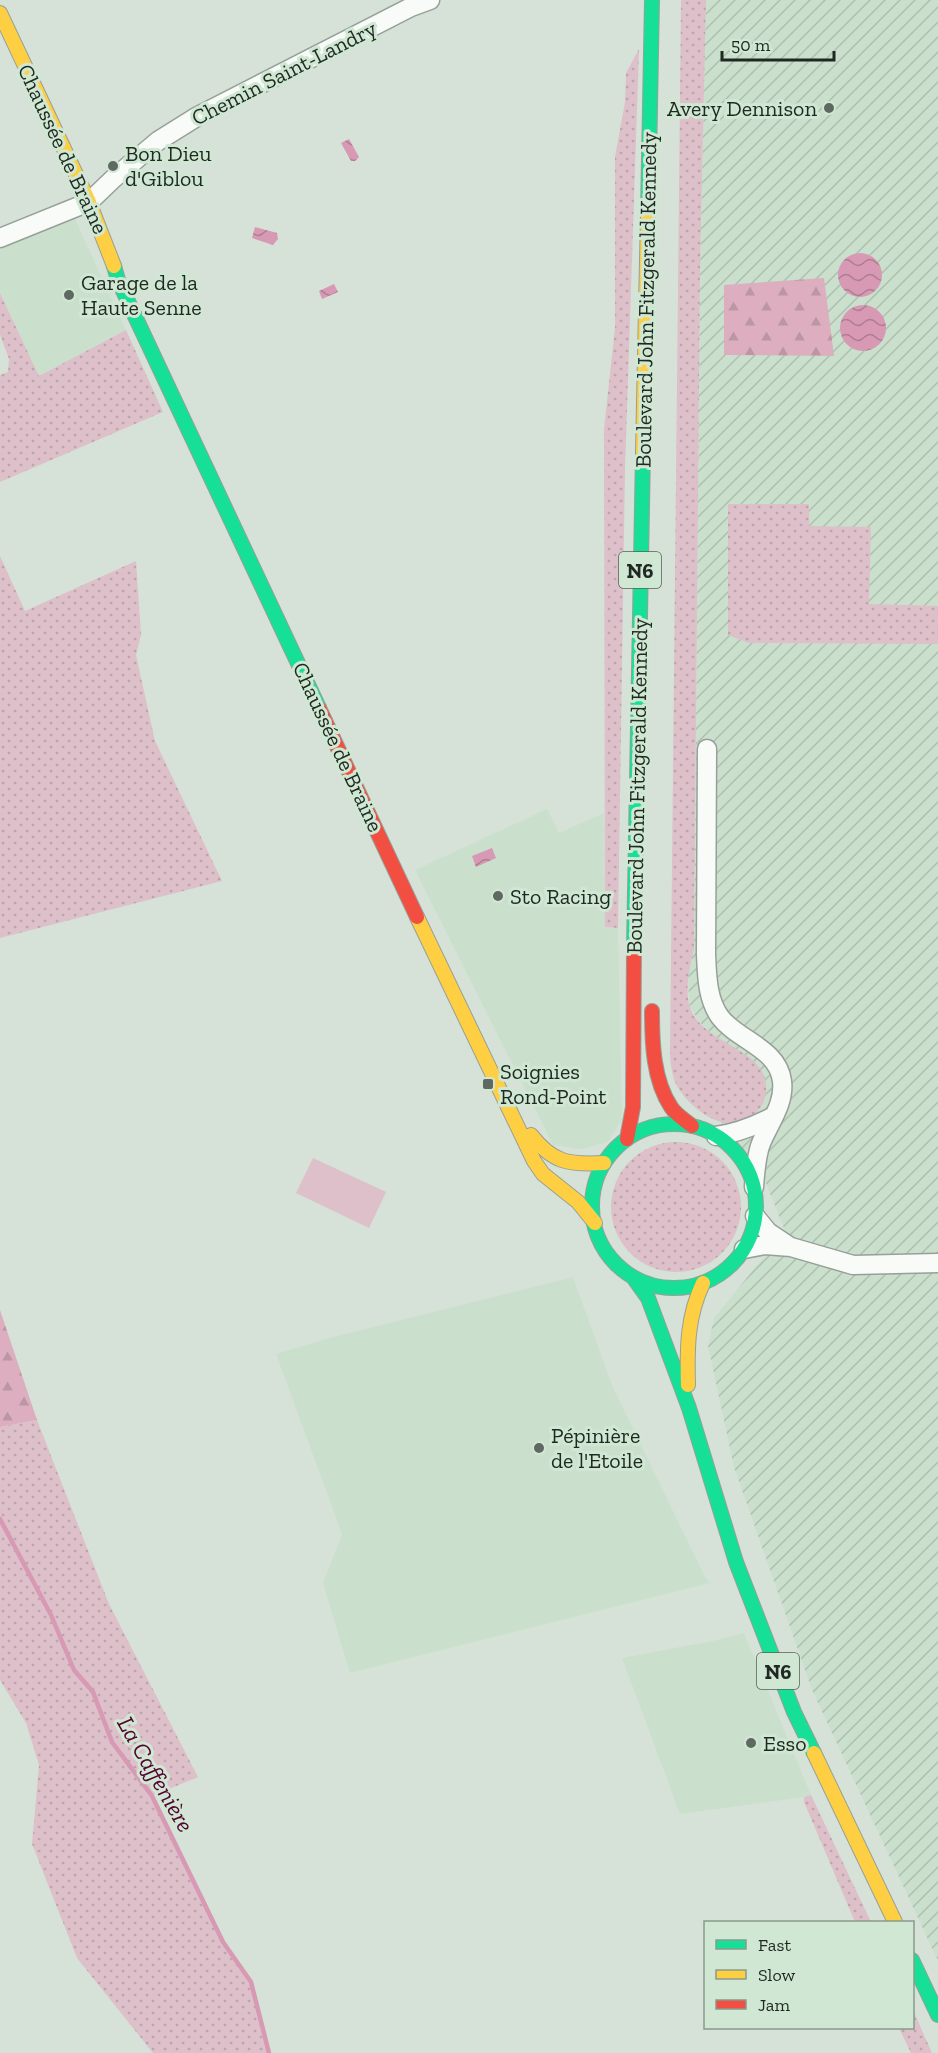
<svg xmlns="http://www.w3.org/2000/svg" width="938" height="2053" font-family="'Zilla Slab',serif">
<defs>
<pattern id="industrial-furrows" width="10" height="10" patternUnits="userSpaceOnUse" patternTransform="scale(1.5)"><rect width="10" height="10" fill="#cae0cd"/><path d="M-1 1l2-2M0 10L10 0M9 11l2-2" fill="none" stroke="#adc0b0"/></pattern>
<pattern id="grass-dots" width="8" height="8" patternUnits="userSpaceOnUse" patternTransform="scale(1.5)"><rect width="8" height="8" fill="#ddc0c9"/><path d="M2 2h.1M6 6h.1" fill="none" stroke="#bda5ac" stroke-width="1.8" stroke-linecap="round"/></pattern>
<pattern id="forest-firs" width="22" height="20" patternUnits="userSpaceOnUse" patternTransform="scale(1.5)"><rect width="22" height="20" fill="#dcaebf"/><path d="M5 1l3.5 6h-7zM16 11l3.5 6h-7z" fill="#bc96a4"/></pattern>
<pattern id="water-waves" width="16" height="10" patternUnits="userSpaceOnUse" patternTransform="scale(1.5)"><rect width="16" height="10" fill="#d799b3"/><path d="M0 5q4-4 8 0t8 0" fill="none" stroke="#ae7d91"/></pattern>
</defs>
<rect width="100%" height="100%" fill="#d6e2d7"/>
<path fill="#cae0cd" d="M75,219l51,111 -87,46 -39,-83v-45z
M547,809l12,24 45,-20 1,114 13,1 4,191 -14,23 -27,7 -28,-4 -138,-275z
M573,1277l39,108 92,190 6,8 -360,90 -27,-90 19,-49 -66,-180 57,-17z
M744,1633l67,162 -7,2 -124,17 -58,-156 95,-18z"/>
<path fill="url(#industrial-furrows)" d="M706,0h232v1961l-126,-271 -78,-223 -26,-121 6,-28 71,-87 -22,-55 -42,-54 19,2 2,-71 -32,-20 -12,-13 -9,-15 -1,-30 6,-26 6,-679z"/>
<path fill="url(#grass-dots)" d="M681,0h25l-6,270 -6,679c-4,18 -9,37 -5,55 10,42 82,42 77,89 -2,11 -7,19 -17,26 -25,15 -59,-10 -72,-33 -5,-9 -6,-20 -7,-31z
M639,49l-14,419 -7,460 -13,-1 -1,-498 11,-101v-171l10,-55 1,-29z
M0,293l39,83 87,-46 37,82 -163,70v-107l8,-3 1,-13 -9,-24z
M728,504h81v22l62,1 -2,77 69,2v38l-189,-1 -21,-8z
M0,556l25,55 111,-50 5,74 -5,20 19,86 67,140 -222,57z
M611 1207a65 65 0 1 1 130 0a65 65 0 1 1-130 0Z
M37,1420l72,184 89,173 -46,19 71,146 28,40 18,71h-116l-76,-95 -45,-114 7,-79 -13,-42 -26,-43v-253z
M811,1795l60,127h-16l-51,-120v-5z
M913,2010l19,43h-21l-12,-25h13z"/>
<path fill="url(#forest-firs)" d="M824,278l10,78 -110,-1v-70z
M0,1310l37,110 -37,7z"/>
<path fill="#ddc0c9" d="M313,1158l73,34 -17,36 -73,-35z"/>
<path fill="url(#water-waves)" d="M349,139l10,18 -4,4h-4l-10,-18z
M255,227l22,6 1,6 -5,6 -21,-7z
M838 275a22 22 0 1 1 44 0a22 22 0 1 1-44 0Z
M334,284l4,8 -16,7 -3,-8z
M840 328a23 23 0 1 1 46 0a23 23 0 1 1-46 0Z
M492,848l4,10 -20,9 -4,-11z"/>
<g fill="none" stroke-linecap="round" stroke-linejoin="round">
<path stroke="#d799b3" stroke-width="4.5" d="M0,1519l51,96 23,55 19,22 19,50 40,54 71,146 28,40 18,71"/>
<defs>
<path id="street" d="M0,238l89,-36 25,-24 44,-37 40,-25 213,-109 19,-7
M707,749l-1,205c1,21 1,45 14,63 17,23 58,31 62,64 3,24 -14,43 -22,65 -4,13 -5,27 -6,41
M716,1136c22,-3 39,-10 58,-20
M755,1216l13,16 21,14
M744,1249l21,-4 26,2 62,18 85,-2"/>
<path id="fast" d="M648,213l4,-213
M114,266l4,14 201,428
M634,947l9,-495
M592 1206a82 82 0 1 1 164 0a82 82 0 1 1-164 0Z
M633,1277l15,21 41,110 47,154 58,150 20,41
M912,1960l26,55"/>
<path id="slow" d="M0,13l89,189 25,64
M643,452l5,-239
M417,917l117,244 9,13 35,28 17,21
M531,1135c22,28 38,30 73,28
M688,1385c-1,-37 -1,-68 15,-102
M814,1753l81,169"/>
<path id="jam" d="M319,708l98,209
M652,1011c0,31 1,69 19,96 5,8 14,13 21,19
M627,1139l6,-32 1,-160"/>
</defs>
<use href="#street" stroke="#96a098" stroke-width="21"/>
<use href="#fast" stroke="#96a098" stroke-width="16"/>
<use href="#slow" stroke="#96a098" stroke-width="16"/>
<use href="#jam" stroke="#96a098" stroke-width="16"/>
<use href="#street" stroke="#f9fbf9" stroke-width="18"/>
<use href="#fast" stroke="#16e098" stroke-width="14"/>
<use href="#slow" stroke="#ffcf43" stroke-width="14"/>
<use href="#jam" stroke="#f24e42" stroke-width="14"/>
</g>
<g fill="#5f6961" stroke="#d0e8d3" stroke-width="2">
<circle cx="829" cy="108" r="6"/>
<circle cx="113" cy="166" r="6"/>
<circle cx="69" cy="295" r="6"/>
<circle cx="498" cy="896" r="6"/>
<rect x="482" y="1078" width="12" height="12" rx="3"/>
<circle cx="539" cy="1448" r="6"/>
<circle cx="751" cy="1743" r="6"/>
</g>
<g text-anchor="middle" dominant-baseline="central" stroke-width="6" stroke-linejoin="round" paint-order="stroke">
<g fill="#d0e8d3" stroke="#546256" stroke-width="1.5">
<rect x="619" y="552" width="42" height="36" rx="4.5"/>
<rect x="757" y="1653" width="42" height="36" rx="4.5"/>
</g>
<g font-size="21" font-weight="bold" fill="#1f2821">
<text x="640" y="570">N6</text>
<text x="778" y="1671">N6</text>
</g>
<g font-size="22" fill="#1f2821" stroke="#d0e8d3">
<text transform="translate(284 73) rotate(-27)">Chemin Saint-Landry</text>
<text transform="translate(63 149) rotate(65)">Chaussée de Braine</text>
<text transform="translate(646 300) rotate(-89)">Boulevard John Fitzgerald Kennedy</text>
<text transform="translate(338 747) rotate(65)">Chaussée de Braine</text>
<text transform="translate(637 786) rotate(-89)">Boulevard John Fitzgerald Kennedy</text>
</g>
<g font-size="22" fill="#1f2821" stroke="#d0e8d3" text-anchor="start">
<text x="817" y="108" text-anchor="end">Avery Dennison</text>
<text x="125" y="153">Bon Dieu<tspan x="125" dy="25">d'Giblou</tspan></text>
<text x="81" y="282">Garage de la<tspan x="81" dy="25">Haute Senne</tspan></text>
<text x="510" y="896">Sto Racing</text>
<text x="500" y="1071">Soignies<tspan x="500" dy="25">Rond-Point</tspan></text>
<text x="551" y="1435">Pépinière<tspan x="551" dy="25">de l'Etoile</tspan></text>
<text x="763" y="1743">Esso</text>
</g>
<g font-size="24" font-style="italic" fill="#570033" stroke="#d0e8d3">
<text transform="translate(156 1774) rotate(60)">La Caffenière</text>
</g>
</g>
<rect x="704" y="1921" width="210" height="108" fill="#d0e8d3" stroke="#899b8c" stroke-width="1.5"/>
<rect x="716" y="1940" width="30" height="9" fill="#16e098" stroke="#899b8c" stroke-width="1.5"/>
<text x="758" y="1951" font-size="18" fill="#1f2821">Fast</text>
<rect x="716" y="1970" width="30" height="9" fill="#ffcf43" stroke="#899b8c" stroke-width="1.5"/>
<text x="758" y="1981" font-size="18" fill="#1f2821">Slow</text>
<rect x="716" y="2000" width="30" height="9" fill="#f24e42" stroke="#899b8c" stroke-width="1.5"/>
<text x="758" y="2011" font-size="18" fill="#1f2821">Jam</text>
<path d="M722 51v9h112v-9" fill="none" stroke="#1f2821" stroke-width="3"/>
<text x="731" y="51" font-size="18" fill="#1f2821" stroke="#d0e8d3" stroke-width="4.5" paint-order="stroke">50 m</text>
</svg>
